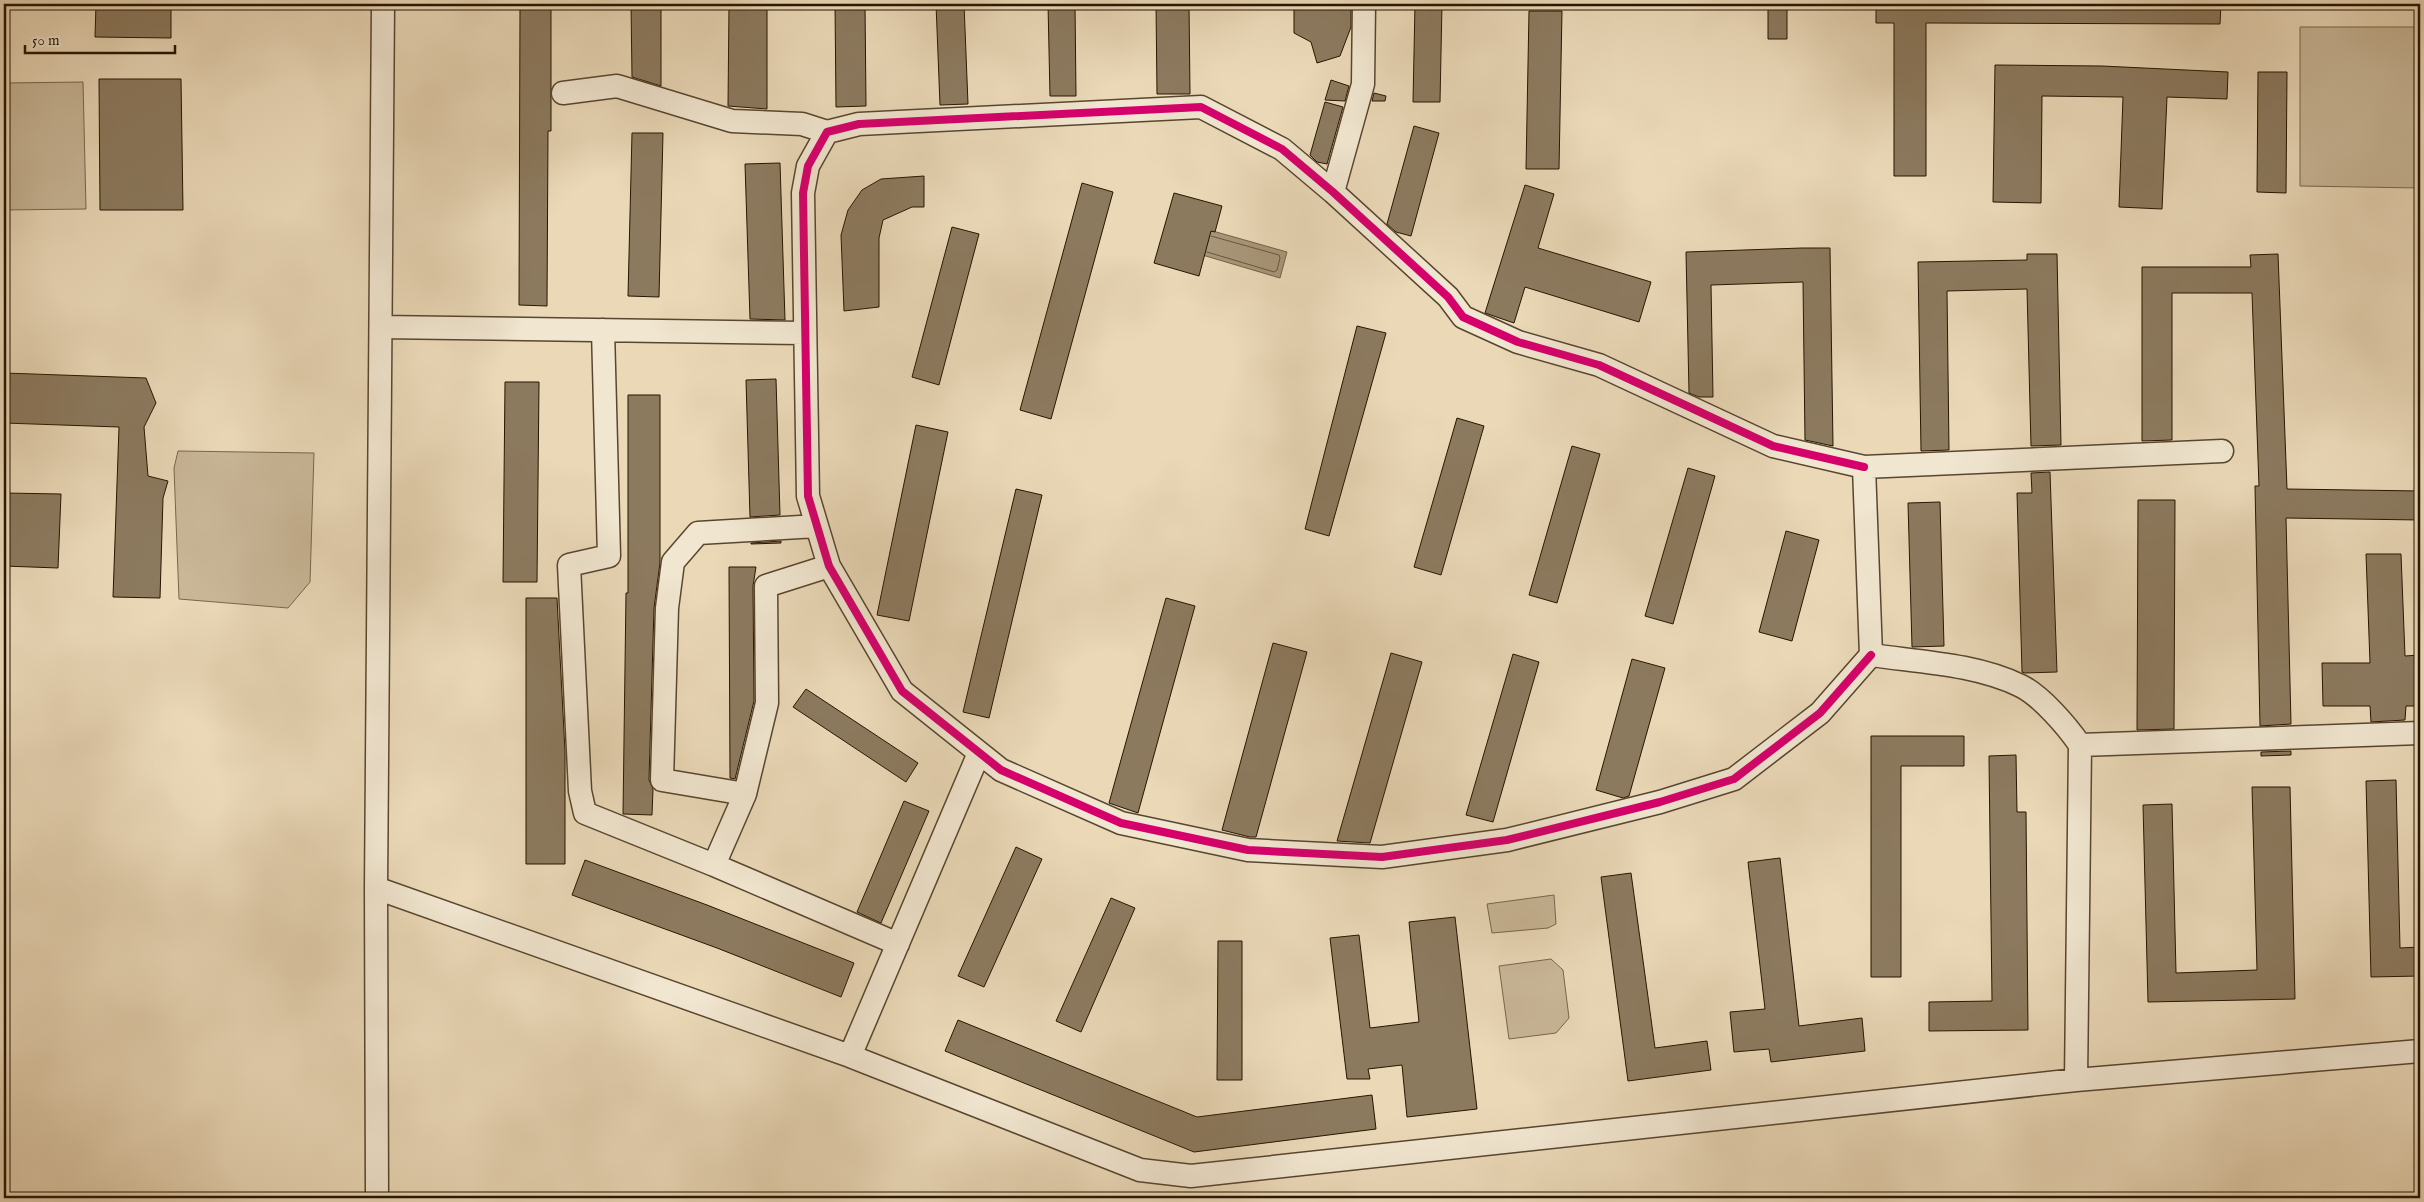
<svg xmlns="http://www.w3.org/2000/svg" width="2424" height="1202" font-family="'IM FELL English',serif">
<rect width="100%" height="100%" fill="#ead8b7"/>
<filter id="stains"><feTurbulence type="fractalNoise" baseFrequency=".004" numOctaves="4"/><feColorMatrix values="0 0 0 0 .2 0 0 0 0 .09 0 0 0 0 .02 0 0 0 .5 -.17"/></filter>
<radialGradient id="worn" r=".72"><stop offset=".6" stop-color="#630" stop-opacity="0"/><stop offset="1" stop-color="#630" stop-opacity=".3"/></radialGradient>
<path fill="#c9b798" stroke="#78664c" d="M2300,27h120v161l-120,-2z
M83,82l3,127 -82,1v-127z
M178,451l136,2 -4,129 -22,26 -109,-9 -5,-131z
M1554,895l2,29 -8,4 -56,5 -5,-29z
M1551,959l12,11 6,48 -13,15 -47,6 -10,-73z"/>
<path fill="#a89679" stroke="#746249" d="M1188,224l99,28 -7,26 -98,-29z"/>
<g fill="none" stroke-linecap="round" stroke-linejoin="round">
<path stroke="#68563c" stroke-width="1" d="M1207,252l67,20 3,-2 3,-12 -1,-3 -68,-19"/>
</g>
<path fill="#8c7a5f" stroke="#271500" d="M96,4l75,1v33l-76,-1z
M520,4h31v127h-3l-1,175 -28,-1z
M631,4h30v82l-29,-9z
M729,4h38v105l-39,-3z
M835,4h30l1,102 -30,1z
M936,4h28l4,100 -28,1z
M1048,4h27l1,92h-26z
M1156,4h33l1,90h-33z
M1294,4h57v23l-11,29 -23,7 -6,-21 -17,-9z
M1415,4h27l-2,98h-27z
M1768,4h19v35h-19z
M1876,4h345l-1,20 -294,-1v153h-32v-153h-18z
M1529,11h33l-3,158h-33z
M1995,65l107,1 126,6 -1,27 -60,-2 -5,112 -43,-2 4,-110 -81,-1 -1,107 -48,-1z
M2258,72h29l-1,121 -29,-1z
M99,79h82l2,131h-83z
M1331,80l18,6 -4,15 -20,-1z
M1374,93l12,3 -1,5h-13z
M1325,102l18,5 -16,57 -10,-2 -7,-7z
M1414,126l25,7 -28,103 -15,-4 -9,-8z
M632,133h31l-4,164 -31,-1z
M780,163l5,157 -35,-1 -5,-155z
M924,176v31h-12l-29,13 -4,18v69l-35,4 -3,-76 7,-25 14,-20 19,-11z
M1082,183l31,9 -62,227 -31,-9z
M1525,185l29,9 -16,54 113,34 -12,40 -114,-35 -11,36 -29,-10z
M1174,193l48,13 -7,26 -4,-1 -12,45 -45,-13z
M952,227l27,7 -40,151 -27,-8z
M1802,248h28l3,198 -28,-6 -2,-158 -92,3 2,112h-14l-10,-4 -3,-141z
M2027,254h30l4,191 -30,1 -4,-157 -80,2 2,159 -28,1 -3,-189 109,-2z
M2278,254l9,235 133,2v29l-134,-2 5,206 -31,2 -5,-240h4l-7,-193h-80v147l-30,1v-174h109l-1,-12z
M1357,326l29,7 -57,203 -24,-7z
M4,373l142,5 10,25 -12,24 4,49 20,5 -5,17 -3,100 -47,-1 6,-170 -115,-4z
M776,379l4,136 -30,2 -4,-137z
M505,382h34l-2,200h-34z
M628,395h32v168l-6,45 -5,172 4,9 -1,26 -29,-1 3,-221h2z
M1457,418l27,8 -43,149 -27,-8z
M916,425l32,7 -39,189 -32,-6z
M1572,446l28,8 -43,149 -28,-8z
M1688,468l27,8 -42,148 -28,-8z
M2050,472l7,200 -32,1 -3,-1 -5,-179h15l-1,-20z
M1016,489l26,6 -53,223 -26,-6z
M4,493l57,1 -3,74 -54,-2z
M2138,500h37l-1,229 -37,1z
M1940,502l4,144 -32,1 -4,-144z
M1786,531l33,9 -27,101 -33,-9z
M781,541v2l-30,1v-1z
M2366,554h35l4,102 15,-1v51h-14l-1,14 -34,2 -1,-16h-47l-1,-43h48z
M729,567h27l-3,19 1,115 -19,78 -5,-1z
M526,598h31l8,154v112h-39z
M1166,598l29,8 -57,207 -29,-10z
M1273,643l34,9 -51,185h-6l-28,-7z
M1391,653l31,9 -52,181 -33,-2z
M1513,654l26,8 -46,160 -27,-7z
M1632,659l33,9 -36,128 -6,2 -27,-8z
M806,689l112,74 -12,19 -113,-75z
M1871,736h93v30h-63v211h-30z
M2291,751v4l-30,1v-4z
M2016,755l1,57h9l2,218 -99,1v-29l63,-1 -3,-245z
M2396,780l4,168 20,-1v29l-49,1 -5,-196z
M2252,787h38l5,212 -147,3 -5,-197 29,-1 4,169 81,-3z
M904,801l25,10 -48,112 -24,-11z
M1016,847l26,12 -58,128 -26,-11z
M1780,858l19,168 63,-8 3,33 -94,11 -2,-13 -35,3 -4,-40 35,-3 -17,-147z
M585,860l122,45 147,58 -13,34 -124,-49 -145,-53z
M1631,873l24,175 52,-7 4,29 -83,11 -27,-204z
M1111,898l24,10 -54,124 -25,-11z
M1455,917l22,192 -70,8 -5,-52 -34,4 2,10h-23l-17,-141 29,-3 11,93 49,-6 -10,-100z
M1218,941h24v139h-25z
M958,1020l239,97 175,-22 4,34 -182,23 -249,-101z"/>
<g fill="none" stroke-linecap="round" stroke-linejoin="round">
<defs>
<path id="minor" d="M563,93l54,-7 115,35 70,3 25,8
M1333,192l30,-108 1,-80
M381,327l423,6
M603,330l6,226 -40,9 11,226 5,22 129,52 184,79
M1864,467l-91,-21 -174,-81 -81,-23 -55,-25 -15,-20 -115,-105 -51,-43 -81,-42 -342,17 -32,8 -19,34 -5,27 5,303 21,70 73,125 99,79 120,53 127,27 134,7 125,-17 153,-38 74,-23 86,-66 51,-58
M2080,745l340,-12
M745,794l22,-91 -1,-117 63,-20
M714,865l31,-71 -83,-14 5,-172 6,-46 25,-29 119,-7
M376,888l474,168 290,114 51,6 885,-96 344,-29
M850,1056l129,-303
M2076,1080l4,-335c-13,-19 -39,-49 -59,-59 -45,-22 -101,-24 -150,-31l-7,-188 358,-16
M377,1198l-1,-310 7,-884"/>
</defs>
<use href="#minor" stroke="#58462e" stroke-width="25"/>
<use href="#minor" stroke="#f1e6d0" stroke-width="22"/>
<defs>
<path id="cycleway" d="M1864,467l-91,-21 -174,-81 -81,-23 -55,-25 -15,-20 -115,-105 -51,-43 -81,-42 -342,17 -32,8 -19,34 -5,27 5,303 21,70 73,125 99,79 120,53 127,27 134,7 125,-17 153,-38 74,-23 86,-66 51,-58"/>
</defs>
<use href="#cycleway" stroke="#f1e6d0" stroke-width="11"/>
<use href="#cycleway" stroke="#d6006c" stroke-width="8"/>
</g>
<rect width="2424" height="1202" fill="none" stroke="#ead8b7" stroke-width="20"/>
<rect x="5" y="5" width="2414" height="1192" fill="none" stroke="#271500" stroke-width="2.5"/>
<rect x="10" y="10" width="2404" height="1182" fill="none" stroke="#271500"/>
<path d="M25 45v8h150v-8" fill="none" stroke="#271500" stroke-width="2.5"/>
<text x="32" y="45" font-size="15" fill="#271500" stroke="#f1e6d0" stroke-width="4" paint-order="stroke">50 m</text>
<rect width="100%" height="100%" filter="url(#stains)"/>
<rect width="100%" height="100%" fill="url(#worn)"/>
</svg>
